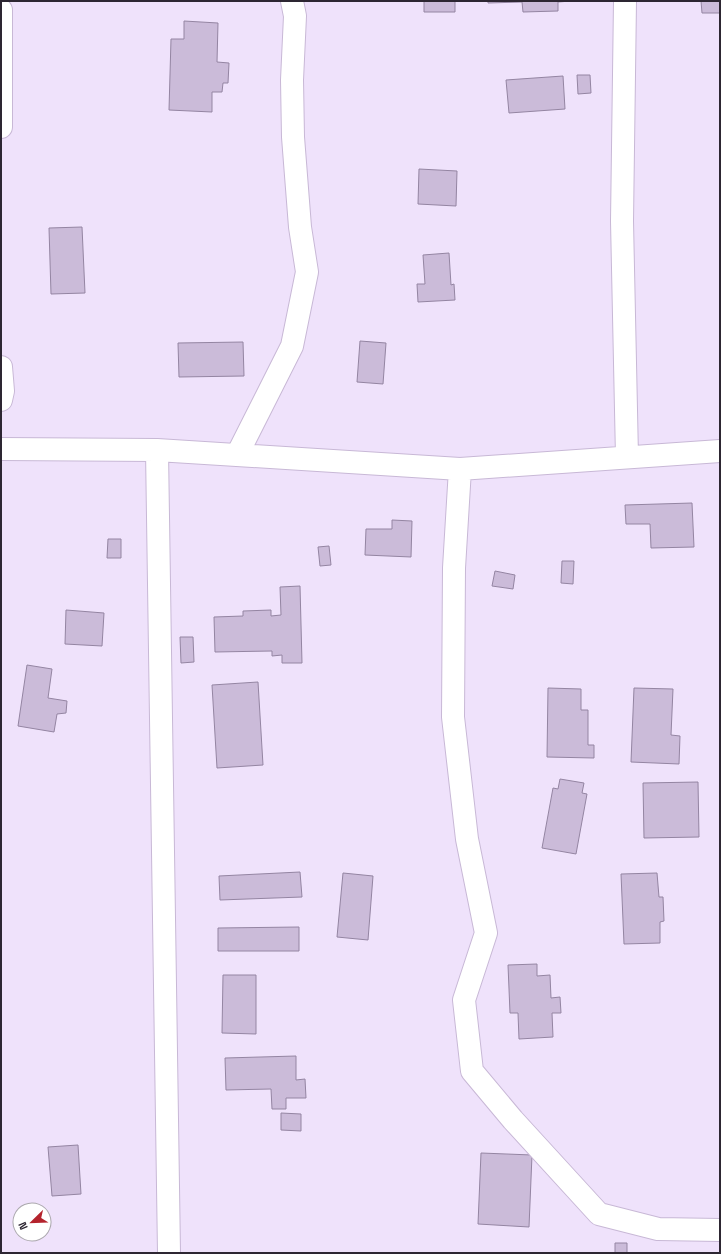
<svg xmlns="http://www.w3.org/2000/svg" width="721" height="1254" font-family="'Space Grotesk',sans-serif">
<rect width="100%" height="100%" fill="#efe2fb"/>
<path fill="#cbbbd9" stroke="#9485a2" d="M424,1h31v11h-31z
M488,1h83l-13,1v9l-35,1 -1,-10 -34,1z
M701,1h19v12h-18z
M184,21l34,2 -1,39 12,1 -1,20h-5l-1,9h-10v20l-43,-2 2,-71h13z
M577,75h13l1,18 -13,1z
M563,76l2,33 -56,4 -3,-33z
M419,169l38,2 -1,35 -38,-2z
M82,227l3,66 -34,1 -2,-66z
M449,253l2,32 3,-1 1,16 -37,2 -1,-18h8l-2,-29z
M360,341l26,2 -3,41 -26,-2z
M243,342l1,34 -65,1 -1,-34z
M692,503l2,44 -43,1 -1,-24h-24l-1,-19z
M392,520l20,1 -1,36 -46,-2 1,-26h26z
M108,539h13v19h-14z
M329,546l2,19 -11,1 -2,-19z
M562,561h12l-1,23 -12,-1z
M495,571l20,4 -2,14 -21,-3z
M300,586l2,77h-20v-8l-10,1v-5l-57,1 -1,-35 29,-1v-5l28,-1v6l10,-1 -1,-28z
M66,610l38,3 -2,33 -37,-2z
M180,637h13l1,25 -13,1z
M27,665l25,4 -4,29 19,3 -1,12 -9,1 -3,18 -36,-6z
M258,682l5,83 -46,3 -5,-83z
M548,688l33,1v21h7v35h6v13l-47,-1z
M634,688l39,1 -2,46 9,1 -1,28 -48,-2z
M560,779l24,4 -2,10 5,1 -11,60 -34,-6 11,-60 5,1z
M698,782l1,55 -55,1 -1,-55z
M300,872l2,25 -82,3 -1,-24z
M343,873l30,3 -5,64 -31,-3z
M657,873l2,24h4l1,24 -4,1v21l-36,1 -3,-70z
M299,927v24h-81v-23z
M537,964v12l13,-1 1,23 9,-1 1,16h-9l1,24 -34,2 -1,-26h-8l-2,-48z
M223,975h33v59l-34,-1z
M296,1056v24l9,-1 1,19h-20v11h-14l-1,-20 -45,1 -1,-32z
M281,1113l20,1v17l-20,-1z
M78,1145l3,49 -29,2 -4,-49z
M481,1153l51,2 -3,72 -51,-3z
M615,1243h12v10h-12z"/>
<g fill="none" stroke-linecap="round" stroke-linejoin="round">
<defs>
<path id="minor" d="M625,1l-3,220 5,236
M1,10v117
M1,367l2,24 -2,9
M1,449l156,1 303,19 260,-18
M157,450l12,803
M237,455l55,-109 15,-74 -7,-45 -7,-90 -1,-57 3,-64 -3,-15
M460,469l-6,99 -1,149 14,122 19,94 -22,67 8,71 41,49 86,94 59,15 62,1"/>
</defs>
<use href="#minor" stroke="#c8b8d6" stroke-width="24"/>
<use href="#minor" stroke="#fff" stroke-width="22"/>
</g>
<rect width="721" height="1254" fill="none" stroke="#2d2632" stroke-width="4"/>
<g transform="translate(32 1222) rotate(247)"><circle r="19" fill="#ffffff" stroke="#aba8ad"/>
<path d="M0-3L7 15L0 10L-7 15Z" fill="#b4232d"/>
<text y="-6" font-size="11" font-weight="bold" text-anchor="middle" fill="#2d2632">N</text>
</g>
</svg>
